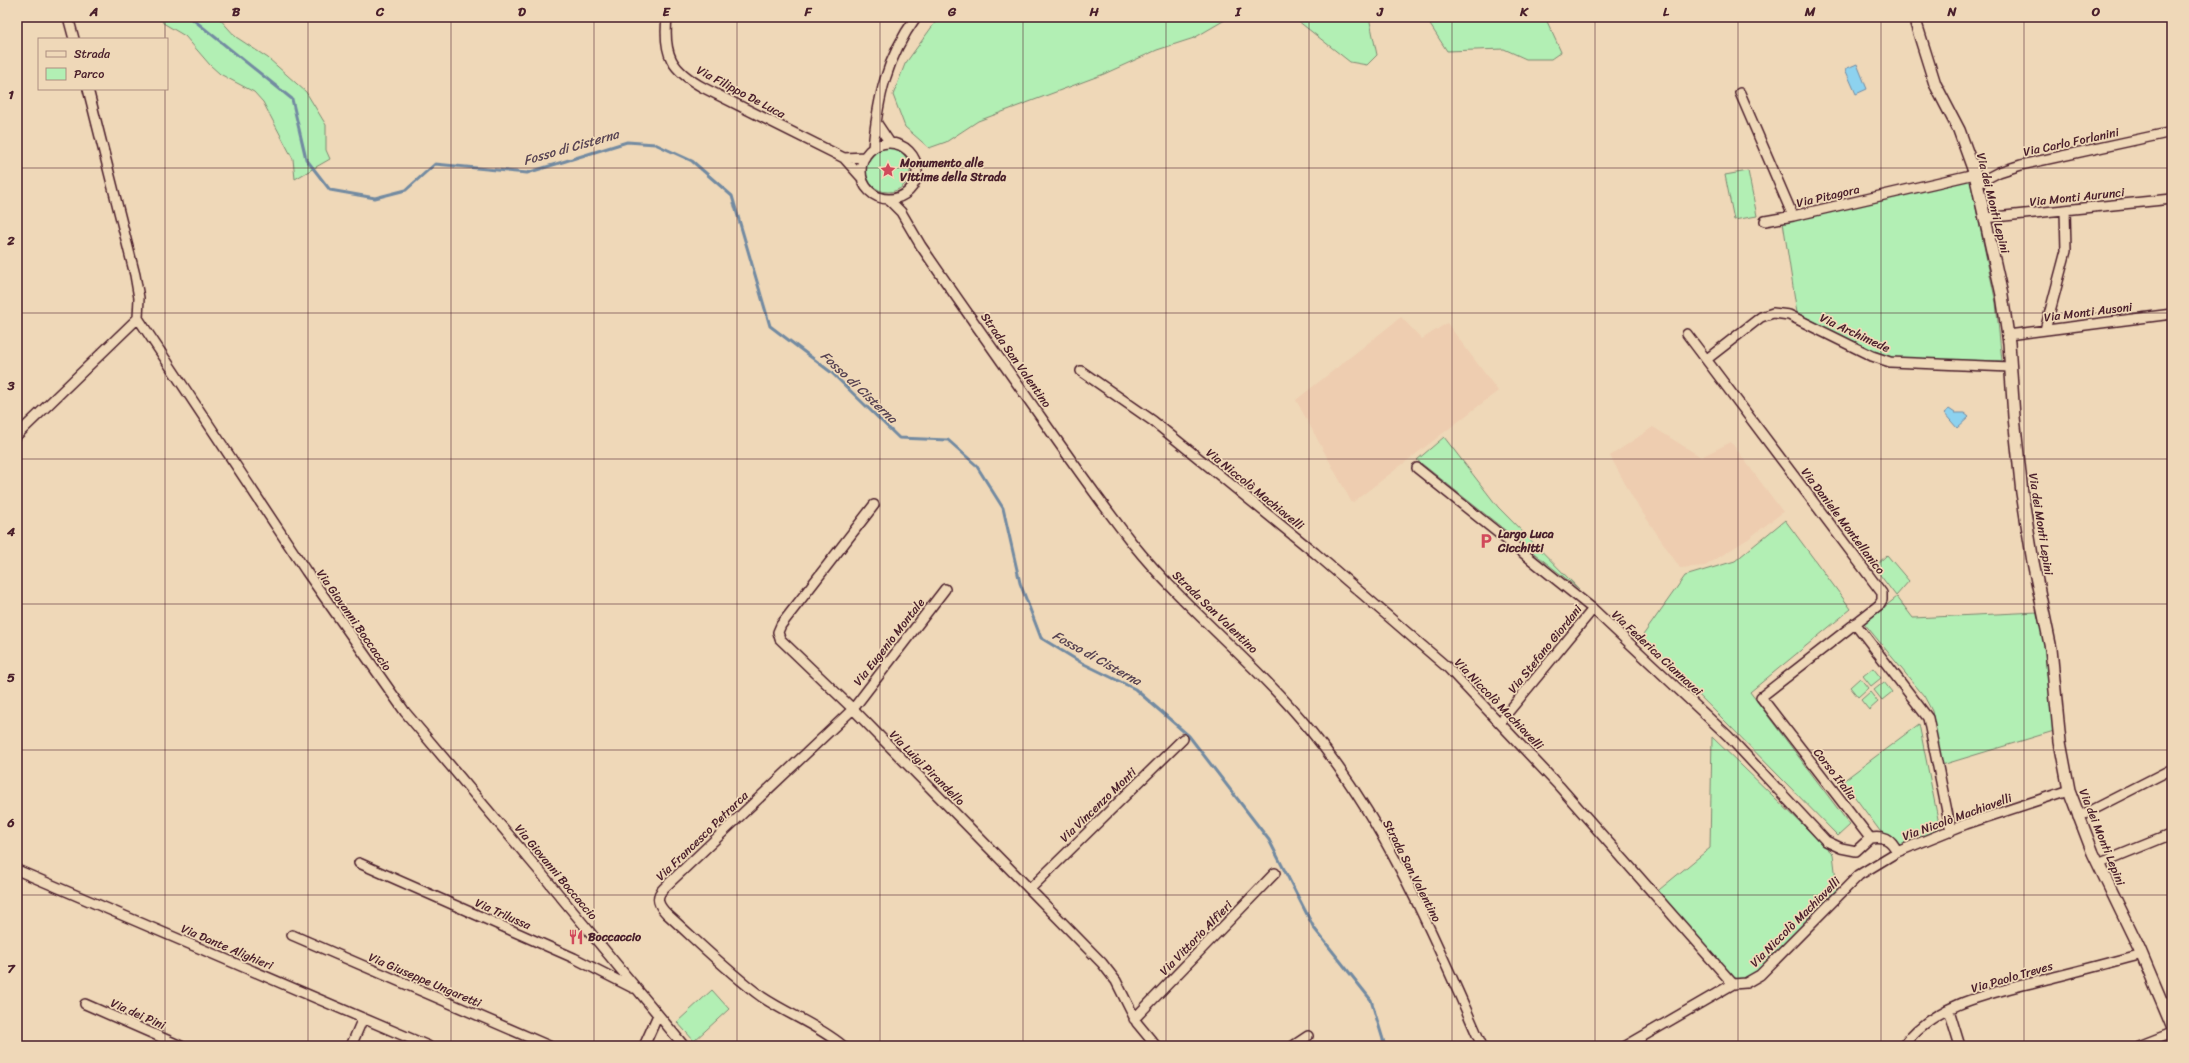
<svg xmlns="http://www.w3.org/2000/svg" width="2189" height="1063" font-family="Sriracha,sans-serif">
<rect width="100%" height="100%" fill="#efd8b8"/>
<filter id="ink" filterUnits="userSpaceOnUse"><feTurbulence type="fractalNoise" baseFrequency=".025" numOctaves="2"/><feDisplacementMap in="SourceGraphic" scale="8" xChannelSelector="R" yChannelSelector="G"/><feConvolveMatrix kernelMatrix="1 2 1 2 8 2 1 2 1" color-interpolation-filters="sRGB"/></filter>
<g filter="url(#ink)">
<path fill="#eecdb0" d="M1401,317l21,22 25,-16 51,68 -146,112 -56,-103z
M1653,427l48,30 30,-15 52,70 -35,27 -43,27 -25,2 -46,-68 -24,-44z"/>
<path fill="#b2efb4" stroke="#7e8770" d="M161,17h57l18,20 32,21 38,34 20,33v25l4,9 -35,20 -2,-20 -30,-57 -9,-10 -34,-18 -10,-9 -25,-29 -22,-13z
M939,17h291l-36,21 -37,12 -53,24 -126,47 -32,21 -17,6 -24,-21 -12,-32 12,-31z
M1293,17h76l8,38 -10,10 -17,-3z
M1425,17h120l16,35 -10,7h-25l-22,-10 -57,2z
M866 170a22 22 0 1 1 44 0a22 22 0 1 1-44 0Z
M1748,171l9,45 -23,4 -9,-45z
M1970,180l26,123 6,58 -105,-2 -30,-11 -70,-35 -14,-91z
M1444,437l54,70 81,82 -162,-129z
M1785,520l66,89 -101,83 100,133 -12,11 -116,-118 -81,-80 44,-62 50,-15z
M1887,555l22,26 -13,15 -22,-29z
M1897,597l16,21 125,-6 8,29 8,90 -112,34 -10,-54 -8,-15 -60,-73z
M1873,668l8,10 -10,8 -8,-10z
M1860,678l8,10 -10,9 -8,-10z
M1884,682l8,10 -10,8 -8,-10z
M1870,692l8,10 -9,8 -8,-10z
M1919,724l21,105 -39,18 -7,-9 -14,-7 -37,-50z
M1712,737l121,117 5,42 -69,71 -36,17 -79,-90 56,-46z
M712,990l17,19 -35,32 -17,-19z"/>
<path fill="#8dd2ef" stroke="#728aa1" d="M1857,64l10,25 -11,5 -11,-25z
M1949,409l6,4h9l5,4 -12,11 -13,-15z"/>
<g fill="none" stroke-linecap="round" stroke-linejoin="round">
<path stroke="#728aa1" stroke-width="3" d="M190,17l102,82 14,60 24,31 45,8 31,-8 29,-26 92,9 100,-31 28,2 37,17 40,35 38,130 62,47 67,65 49,2 28,25 27,43 17,75 21,55 41,25 53,26 54,47 80,104 45,88 57,72 14,46"/>
<defs>
<path id="minor" d="M68,17l6,22
M667,17c-4,38 4,53 37,71l140,70 18,20
M88,89l47,186 4,23 -1,20
M1740,93l53,123 182,-42
M876,122l14,21
M861 171a28 28 0 1 1 56 0a28 28 0 1 1-56 0Z
M873,148c5,-51 13,-89 43,-131
M844,158l21,-1
M1978,183l21,-11 22,-7 151,-33
M888,199l13,13 20,34c39,57 79,113 119,170 30,43 60,86 93,128 54,67 123,119 177,186 77,93 124,207 172,316
M1985,218l187,-19
M1765,221l28,-5
M2045,330l21,-79 -1,-41
M1687,334l195,259v7l-3,5 -118,92 109,141c14,-2 21,1 27,14
M2008,335l164,-21
M1707,359l54,-42 12,-4 16,2 83,41 18,6 120,5
M1081,371l72,50 162,132 133,115 111,118 174,198 13,-1 14,-8 99,-100 38,-23 69,-28 103,-34
M17,435l121,-117 168,253 99,141 141,167 138,167
M1417,468l176,141 135,127 98,105 15,7 15,3 14,-13
M874,505l-93,120 -3,7 2,7 73,70 249,254 14,18 21,42 19,23
M1855,623l73,95 23,113
M1500,722l93,-113
M2078,817l94,-48
M359,863l215,95 59,30
M2098,864l74,-30
M17,870l411,176
M1030,889l153,-150
M292,935l257,111
M85,1004l96,42
M2163,1004l9,-4
M1949,1010l11,36
M1134,1019l141,-146
M351,1046l12,-28
M644,1046l14,-31
M843,1046c-25,-21 -54,-31 -81,-49 -32,-23 -65,-56 -95,-83 -8,-8 -13,-16 -3,-26l189,-179 92,-120
M1293,1046l15,-10
M1626,1046l107,-62
M1903,1046c31,-44 94,-54 144,-67 31,-8 63,-16 95,-25
M2139,1046l33,-13"/>
<path id="tertiary" d="M1914,17l21,67 24,46 16,44 27,121 7,48 5,74 8,76 11,69 18,87 9,93 9,48 24,63 46,95 33,78"/>
</defs>
<use href="#minor" stroke="#4a1f2b" stroke-width="12"/>
<use href="#tertiary" stroke="#4a1f2b" stroke-width="14"/>
<use href="#minor" stroke="#efd8b8" stroke-width="9"/>
<use href="#tertiary" stroke="#efd8b8" stroke-width="11"/>
</g>
</g>
<path fill="none" stroke="#4a1f2b" stroke-width="1" stroke-opacity="0.55" d="M165,17v22M308,17v1029M451,17v1029M594,17v1029M737,17v1029M880,17v1029M1023,17v1029M1166,17v1029M1309,17v1029M1452,17v1029M1595,17v1029M1738,17v1029M1881,17v1029M2024,17v1029M165,89v957M17,168h2155M17,313h2155M17,459h2155M17,604h2155M17,750h2155M17,895h2155"/>
<defs>
<symbol id="sight-bare" viewBox="-9 -9 18 18"><path d="M0-6L1.8-2.2L6-1.7L2.9 1.2L3.7 5.4L0 3.3L-3.7 5.4L-2.9 1.2L-6-1.7L-1.8-2.2Z" fill="#d1495b" stroke="#efd8b8" stroke-width="2.5" paint-order="stroke"/></symbol>
<symbol id="parking-bare" viewBox="-9 -9 18 18"><path d="M-3.5-5.5H1a3.5 3.5 0 0 1 0 7H-1V5.5H-3.5ZM-1-3.4V-.6H.8a1.4 1.4 0 0 0 0-2.8Z" fill="#d1495b" stroke="#efd8b8" stroke-width="2.5" paint-order="stroke"/></symbol>
<symbol id="restaurant-bare" viewBox="-9 -9 18 18"><path d="M-5-6h1v4h1v-4h1v4h1v-4h1v5L-1.5 .5V6h-2V.5L-5-1ZM5-6V6H3V1.5H1.5Q1.5-4 5-6Z" fill="#d1495b" stroke="#efd8b8" stroke-width="2.5" paint-order="stroke"/></symbol>
</defs>
<g fill-rule="evenodd">
<use href="#sight-bare" x="877" y="159" width="22" height="22"/>
<use href="#parking-bare" x="1475" y="530" width="22" height="22"/>
<use href="#restaurant-bare" x="565" y="926" width="22" height="22"/>
</g>
<g text-anchor="middle" dominant-baseline="central" stroke-width="3.5" stroke-linejoin="round" paint-order="stroke">
<g font-size="12" fill="#4a1f2b" stroke="#efd8b8">
<text transform="translate(741 92) rotate(28)">Via Filippo De Luca</text>
<text transform="translate(2071 142) rotate(-12)">Via Carlo Forlanini</text>
<text transform="translate(1828 196) rotate(-13)">Via Pitagora</text>
<text transform="translate(2077 197) rotate(-6)">Via Monti Aurunci</text>
<text transform="translate(1993 203) rotate(76)">Via dei Monti Lepini</text>
<text transform="translate(2088 312) rotate(-7)">Via Monti Ausoni</text>
<text transform="translate(1855 333) rotate(25)">Via Archimede</text>
<text transform="translate(1016 360) rotate(55)">Strada San Valentino</text>
<text transform="translate(1255 489) rotate(39)">Via Niccolò Machiavelli</text>
<text transform="translate(1843 521) rotate(53)">Via Daniele Montellanico</text>
<text transform="translate(2041 524) rotate(81)">Via dei Monti Lepini</text>
<text transform="translate(1215 612) rotate(44)">Strada San Valentino</text>
<text transform="translate(354 620) rotate(55)">Via Giovanni Boccaccio</text>
<text transform="translate(889 642) rotate(-52)">Via Eugenio Montale</text>
<text transform="translate(1545 649) rotate(-51)">Via Stefano Giordani</text>
<text transform="translate(1657 653) rotate(43)">Via Federica Ciannavei</text>
<text transform="translate(1499 704) rotate(46)">Via Niccolò Machiavelli</text>
<text transform="translate(927 768) rotate(45)">Via Luigi Pirandello</text>
<text transform="translate(1835 774) rotate(52)">Corso Italia</text>
<text transform="translate(1098 805) rotate(-44)">Via Vincenzo Monti</text>
<text transform="translate(1957 817) rotate(-20)">Via Nicolò Machiavelli</text>
<text transform="translate(702 836) rotate(-44)">Via Francesco Petrarca</text>
<text transform="translate(2102 837) rotate(68)">Via dei Monti Lepini</text>
<text transform="translate(1412 871) rotate(63)">Strada San Valentino</text>
<text transform="translate(556 872) rotate(50)">Via Giovanni Boccaccio</text>
<text transform="translate(503 914) rotate(24)">Via Trilussa</text>
<text transform="translate(1795 922) rotate(-45)">Via Niccolò Machiavelli</text>
<text transform="translate(1196 938) rotate(-46)">Via Vittorio Alfieri</text>
<text transform="translate(227 947) rotate(23)">Via Dante Alighieri</text>
<text transform="translate(2012 977) rotate(-16)">Via Paolo Treves</text>
<text transform="translate(425 980) rotate(23)">Via Giuseppe Ungaretti</text>
<text transform="translate(138 1014) rotate(24)">Via dei Pini</text>
</g>
<g font-size="12" font-weight="bold" fill="#4a1f2b" stroke="#efd8b8" text-anchor="start">
<text x="900" y="163">Monumento alle<tspan x="900" dy="14">Vittime della Strada</tspan></text>
<text x="1498" y="534">Largo Luca<tspan x="1498" dy="14">Cicchitti</tspan></text>
<text x="588" y="937">Boccaccio</text>
</g>
<g font-size="13" font-style="italic" fill="#574352" stroke="#efd8b8">
<text transform="translate(571 147) rotate(-16)">Fosso di Cisterna</text>
<text transform="translate(859 387) rotate(43)">Fosso di Cisterna</text>
<text transform="translate(1097 658) rotate(29)">Fosso di Cisterna</text>
</g>
</g>
<rect width="2189" height="1063" fill="none" stroke="#efd8b8" stroke-width="44"/>
<rect x="38" y="38" width="130" height="52" fill="#efd8b8" stroke="#ad8e80"/>
<rect x="46" y="51" width="20" height="6" fill="#efd8b8" stroke="#ad8e80"/>
<text x="74" y="58" font-size="12" fill="#4a1f2b">Strada</text>
<rect x="46" y="68" width="20" height="12" fill="#b2efb4" stroke="#ad8e80"/>
<text x="74" y="78" font-size="12" fill="#4a1f2b">Parco</text>
<rect x="22" y="22" width="2145" height="1019" fill="none" stroke="#4a1f2b" stroke-width="1.5"/>
<g font-size="13" text-anchor="middle" font-weight="bold" fill="#4a1f2b">
<text x="94" y="16">A</text>
<text x="236" y="16">B</text>
<text x="380" y="16">C</text>
<text x="522" y="16">D</text>
<text x="666" y="16">E</text>
<text x="808" y="16">F</text>
<text x="952" y="16">G</text>
<text x="1094" y="16">H</text>
<text x="1238" y="16">I</text>
<text x="1380" y="16">J</text>
<text x="1524" y="16">K</text>
<text x="1666" y="16">L</text>
<text x="1810" y="16">M</text>
<text x="1952" y="16">N</text>
<text x="2096" y="16">O</text>
<text x="11" y="99">1</text>
<text x="11" y="245">2</text>
<text x="11" y="390">3</text>
<text x="11" y="536">4</text>
<text x="11" y="682">5</text>
<text x="11" y="827">6</text>
<text x="11" y="973">7</text>
</g>
</svg>
